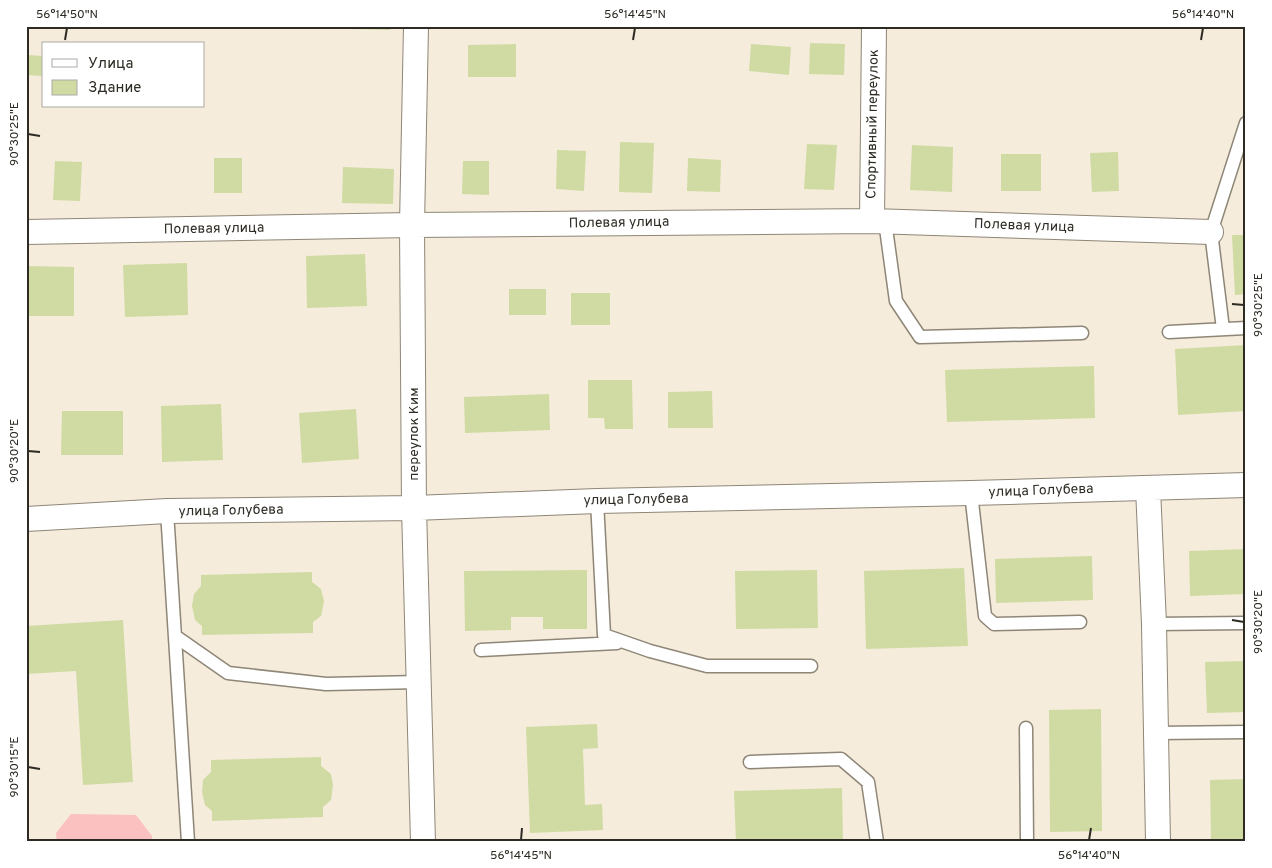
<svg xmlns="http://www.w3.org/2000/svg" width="1272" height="868" font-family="Overpass,sans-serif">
<rect width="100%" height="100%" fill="#f5ecdb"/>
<path fill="#fac1c0" d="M71,814l65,1 16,21v6h-95l-1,-9z"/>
<path fill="#d0dba3" d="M351,26h40l-1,4 -39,-1z
M803,26h52v3h-52z
M810,43l35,1 -1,31 -35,-1z
M516,44v33h-48v-32z
M751,44l40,3 -2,28 -40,-4z
M26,55l18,1 -1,20 -17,-1z
M620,142l34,1 -2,50 -33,-1z
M807,144l30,1 -3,45 -30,-1z
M912,145l41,2 -1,45 -42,-2z
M557,150l29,1 -2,40 -28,-2z
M1118,152l1,39 -27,1 -2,-39z
M1001,154h40v37h-40z
M214,158h28v35h-28z
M688,158l33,2 -1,32 -33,-1z
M55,161l27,1 -2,39 -27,-1z
M463,161h26v34l-27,-1z
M343,167l51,2 -1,35 -51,-1z
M1232,235h14v59l-11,1z
M365,254l2,52 -60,2 -1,-52z
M187,263l1,52 -63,2 -2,-52z
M26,266l48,1v49h-48z
M509,289h37v26h-37z
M571,293h39v32h-39z
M1246,345v66l-68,4 -3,-66z
M1094,366l1,52 -148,4 -2,-52z
M588,380h44l1,49h-28l-1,-11h-16z
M712,391l1,37h-45v-36z
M549,394l1,36 -85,3 -1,-36z
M221,404l2,56 -61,2 -1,-56z
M356,409l3,50 -57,4 -3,-50z
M62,411h61v44h-62z
M1246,549v45l-56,2 -1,-45z
M1092,556l1,44 -97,3 -1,-44z
M964,568l4,78 -102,3 -2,-78z
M587,570v59h-44v-12h-32v13l-46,1 -1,-60z
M817,570l1,58 -82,1 -1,-58z
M312,572v10l9,7 3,12 -3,15 -8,6v11l-111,2v-9l-7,-6 -3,-14 2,-12 7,-8v-11z
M123,620l10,162 -50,3 -7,-114 -50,3v-48z
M1246,661v51l-39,1 -2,-51z
M1101,709l1,122 -52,1 -1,-122z
M597,724l1,24 -15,1 2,56 17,-1 1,26 -73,3 -4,-106z
M321,757v9l10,8 2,11 -2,15 -8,7v10l-111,4v-10l-7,-6 -3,-13 1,-12 8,-8v-12z
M1246,779v63h-35l-1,-62z
M842,788l1,54h-107l-2,-51z"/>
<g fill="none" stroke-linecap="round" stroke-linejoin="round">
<defs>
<path id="service" d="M885,221l11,80 24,36 162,-4
M1223,329l-12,-97 35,-109
M1169,332l77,-4
M971,493l14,123 9,8 86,-2
M597,501l7,134 46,16 57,15h104
M167,511l21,331
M1154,624l92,-1
M175,636l53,37 98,11 93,-2
M481,650l136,-7
M1026,728l1,114
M1156,733l90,-1
M750,762l91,-3 27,23 9,60"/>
<path id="minor" d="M416,26l-4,199 2,283 9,334
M872,221l2,-195
M26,232l386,-7 460,-4 339,11
M1148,488l6,136 4,218
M26,519l141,-8 247,-3 183,-7 374,-8 275,-8"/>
</defs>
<use href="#service" stroke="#8e8677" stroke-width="15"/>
<use href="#minor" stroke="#8e8677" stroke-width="26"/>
<use href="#service" stroke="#fff" stroke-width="12"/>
<use href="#minor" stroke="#fff" stroke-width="24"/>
</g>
<path fill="none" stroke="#2e2b24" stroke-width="2" d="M65,40l2,-12M633,40l2,-12M1201,40l2,-12M28,134l12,2M1232,304l12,1M28,451l12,1M1232,620l12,2M28,767l12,2M521,840l1,-12M1089,840l2,-12"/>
<g text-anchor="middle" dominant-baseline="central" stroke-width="4.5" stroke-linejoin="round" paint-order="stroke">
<g font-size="14" fill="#2e2b24" stroke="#fff">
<text transform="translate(873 124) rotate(-89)">Спортивный переулок</text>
<text transform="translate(619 223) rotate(-1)">Полевая улица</text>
<text transform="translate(1024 226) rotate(2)">Полевая улица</text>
<text transform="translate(214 229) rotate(-1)">Полевая улица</text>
<text transform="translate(414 434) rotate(-90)">переулок Ким</text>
<text transform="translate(1041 491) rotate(-2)">улица Голубева</text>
<text transform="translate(636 500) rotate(-1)">улица Голубева</text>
<text transform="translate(231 511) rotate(-1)">улица Голубева</text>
</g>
</g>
<rect width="1272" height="868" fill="none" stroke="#ffffff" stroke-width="55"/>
<rect x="42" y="42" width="162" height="65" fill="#ffffff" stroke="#abaaa7"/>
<rect x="52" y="59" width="25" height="8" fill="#ffffff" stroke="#abaaa7"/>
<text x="88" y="68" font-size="15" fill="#2e2b24">Улица</text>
<rect x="52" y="80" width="25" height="15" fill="#d0dba3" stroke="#abaaa7"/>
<text x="88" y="92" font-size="15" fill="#2e2b24">Здание</text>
<rect x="28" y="28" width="1216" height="812" fill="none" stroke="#2e2b24" stroke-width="2"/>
<g font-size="12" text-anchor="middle" fill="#2e2b24">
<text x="67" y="18">56°14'50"N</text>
<text x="635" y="18">56°14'45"N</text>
<text x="1203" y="18">56°14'40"N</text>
<text transform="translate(14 134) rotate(-90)" y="4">90°30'25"E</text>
<text transform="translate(1258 305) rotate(-90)" y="4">90°30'25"E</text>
<text transform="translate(14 451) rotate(-90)" y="4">90°30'20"E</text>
<text transform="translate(1258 622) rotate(-90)" y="4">90°30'20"E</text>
<text transform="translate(14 767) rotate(-90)" y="4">90°30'15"E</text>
<text x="521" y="859">56°14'45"N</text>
<text x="1089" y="859">56°14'40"N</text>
</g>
</svg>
